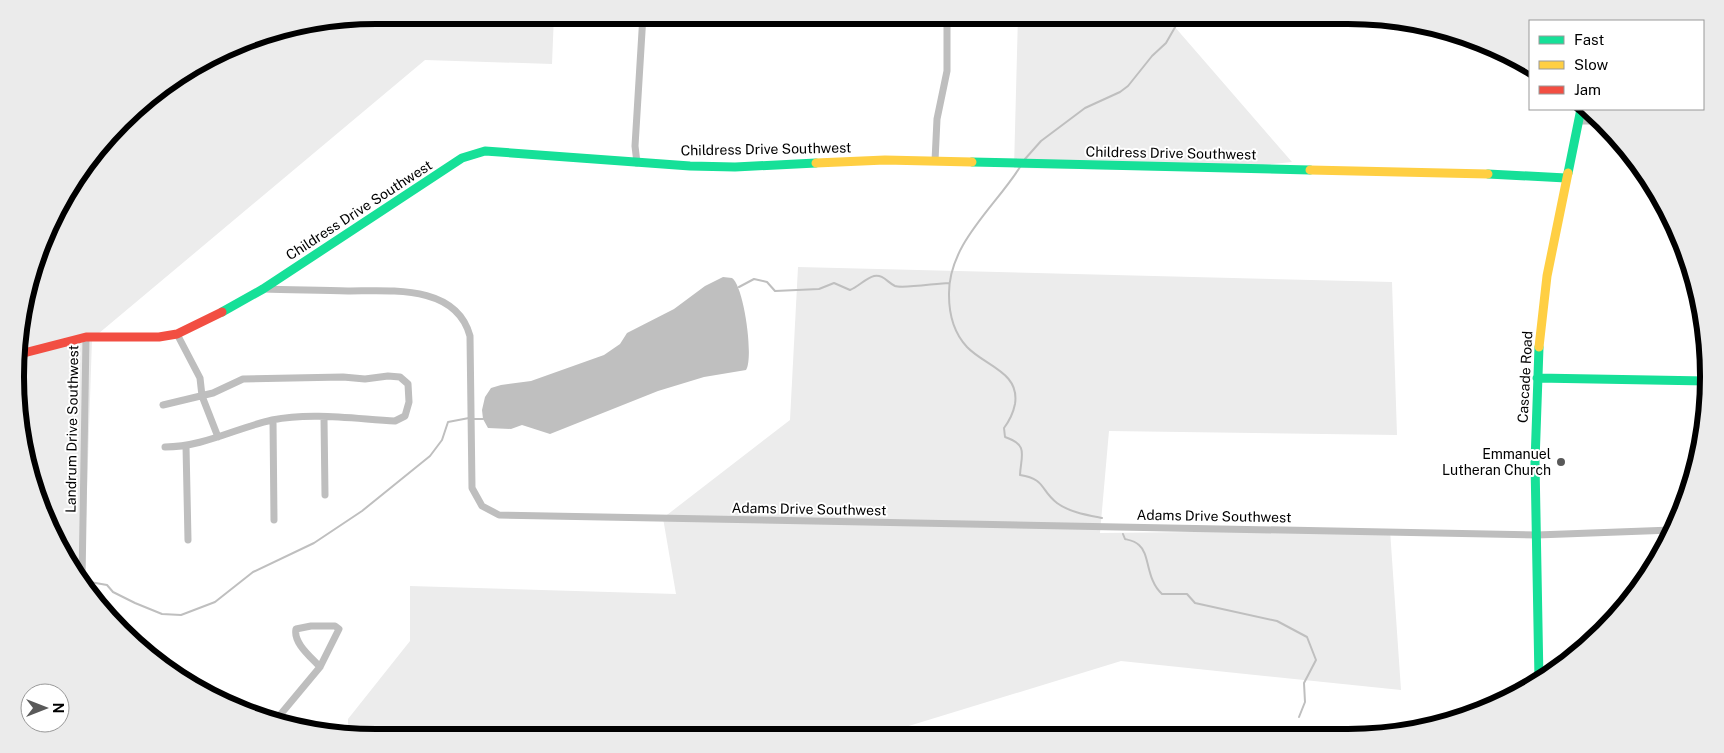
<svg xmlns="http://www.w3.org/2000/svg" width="1724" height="753" font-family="'Public Sans',sans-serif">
<rect width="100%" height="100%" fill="#fff"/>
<path fill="#ececec" d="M376,15h178l-2,49 -127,-4 -333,279 -8,243 -21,-25 -29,-64 -16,-69 4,-118 42,-110 74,-91 58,-42 64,-29z
M1018,15h161l-5,11 118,136 -93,9 -185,-3z
M798,267l594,15 5,153 -288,-4 -9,102 290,-3 11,160 -280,-29 -245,75 -499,2 -29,-5v-14l62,-78v-55l266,8 -13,-76 127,-98z"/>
<path fill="#bfbfbf" d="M723,277l9,1c12,8 22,80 14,92l-42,7 -46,14 -108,43 -28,-9 -11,4 -23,-1 -5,-9 -1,-9 3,-13 6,-9 10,-3 30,-4 73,-26 16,-11 7,-11 47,-24 31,-23z"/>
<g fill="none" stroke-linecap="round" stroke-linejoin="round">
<path stroke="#bfbfbf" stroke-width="2" d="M1025,159l16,-18 44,-33 35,-16 8,-6 24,-30 14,-13 16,-28
M1020,167c-25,40 -72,77 -71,128 0,18 5,38 18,52 18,19 53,25 48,57 -2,10 -5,16 -11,24l1,9c24,8 16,18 15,38 26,4 20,15 37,28 12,9 30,12 45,15
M739,287l15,-8 13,3 8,9 44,-2 15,-6 16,7c8,-3 16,-12 24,-14 9,-2 14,7 21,10 8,3 43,-3 54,-3
M474,419h9
M1123,534l2,5c4,1 10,2 14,6 11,9 7,35 23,49h25l8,9 82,18 30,16 9,23 -12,23 1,19 -6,15
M90,582l17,3 6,7 22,11 27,11 19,1 34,-13 38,-30 61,-29 48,-32 68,-55 12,-16 6,-18 21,-4"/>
<path stroke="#bebebe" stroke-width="7" d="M1579,121h22
M935,161l2,-42 10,-48v-56
M637,163l-2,-17 8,-131
M263,289c28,1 57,1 85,2 42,0 108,-7 122,45l2,152 10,18 17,9 1038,20 135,-5
M177,334l23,44 2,18 16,41
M163,405l50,-12 30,-14 100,-2 22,2 23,-3 12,1 8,7 1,18 -4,14 -10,5c-39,-2 -84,-9 -123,-1 -36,8 -69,27 -107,27
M324,418l1,77
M273,420l1,100
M186,446l2,94
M82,580l4,-243
M311,626h24l4,3 -19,38c-9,-10 -27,-24 -24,-38z
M275,721l45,-54
M1122,736l177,-1"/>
<path stroke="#16e098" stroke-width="9" d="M972,162l338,8
M1568,173l13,-64
M1488,174l78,4
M222,312l41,-23 199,-131 23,-7 205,15 45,1 81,-4
M1539,347l-4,115 4,218
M1537,378l170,3"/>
<path stroke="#ffcf43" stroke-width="9" d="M816,163l69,-3 87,2
M1310,170l178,4
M1539,347l8,-71 21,-103"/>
<path stroke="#f24e42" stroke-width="9" d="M20,354l66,-17h73l18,-3 45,-22"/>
</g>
<circle fill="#595959" stroke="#fff" stroke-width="2" cx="1561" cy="462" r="5"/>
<g text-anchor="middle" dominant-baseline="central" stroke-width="4" stroke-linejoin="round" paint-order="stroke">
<g font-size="14" fill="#000" stroke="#fff">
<text transform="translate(766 149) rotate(-1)">Childress Drive Southwest</text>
<text transform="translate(1171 153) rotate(1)">Childress Drive Southwest</text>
<text transform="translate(359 210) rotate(-33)">Childress Drive Southwest</text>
<text transform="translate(1525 377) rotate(-87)">Cascade Road</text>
<text transform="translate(72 429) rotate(-89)">Landrum Drive Southwest</text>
<text transform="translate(809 509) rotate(1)">Adams Drive Southwest</text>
<text transform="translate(1214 516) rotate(1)">Adams Drive Southwest</text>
</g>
<g font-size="14" fill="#000" stroke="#fff" text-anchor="end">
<text x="1551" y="454">Emmanuel<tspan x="1551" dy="16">Lutheran Church</tspan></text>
</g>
</g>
<path d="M0 0H1724V753H0ZM376 24H1348A352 352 0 0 1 1700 376V377A352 352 0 0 1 1348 729H376A352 352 0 0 1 24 377V376A352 352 0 0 1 376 24Z" fill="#ebebeb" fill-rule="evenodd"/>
<path fill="none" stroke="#000" stroke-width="6" d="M376 24H1348A352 352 0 0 1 1700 376V377A352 352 0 0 1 1348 729H376A352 352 0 0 1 24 377V376A352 352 0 0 1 376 24Z"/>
<rect x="1529" y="20" width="175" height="90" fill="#ffffff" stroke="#999999"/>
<rect x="1539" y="36" width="25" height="8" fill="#16e098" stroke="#999999"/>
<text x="1574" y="45" font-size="15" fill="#000000">Fast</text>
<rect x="1539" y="61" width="25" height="8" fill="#ffcf43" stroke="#999999"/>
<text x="1574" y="70" font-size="15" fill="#000000">Slow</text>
<rect x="1539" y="86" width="25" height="8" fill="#f24e42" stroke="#999999"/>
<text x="1574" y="95" font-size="15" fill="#000000">Jam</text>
<g transform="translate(45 708) rotate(90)"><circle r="24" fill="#ffffff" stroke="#999999"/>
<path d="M0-4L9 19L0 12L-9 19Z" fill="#595959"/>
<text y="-8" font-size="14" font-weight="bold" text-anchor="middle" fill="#000000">N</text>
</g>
</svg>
